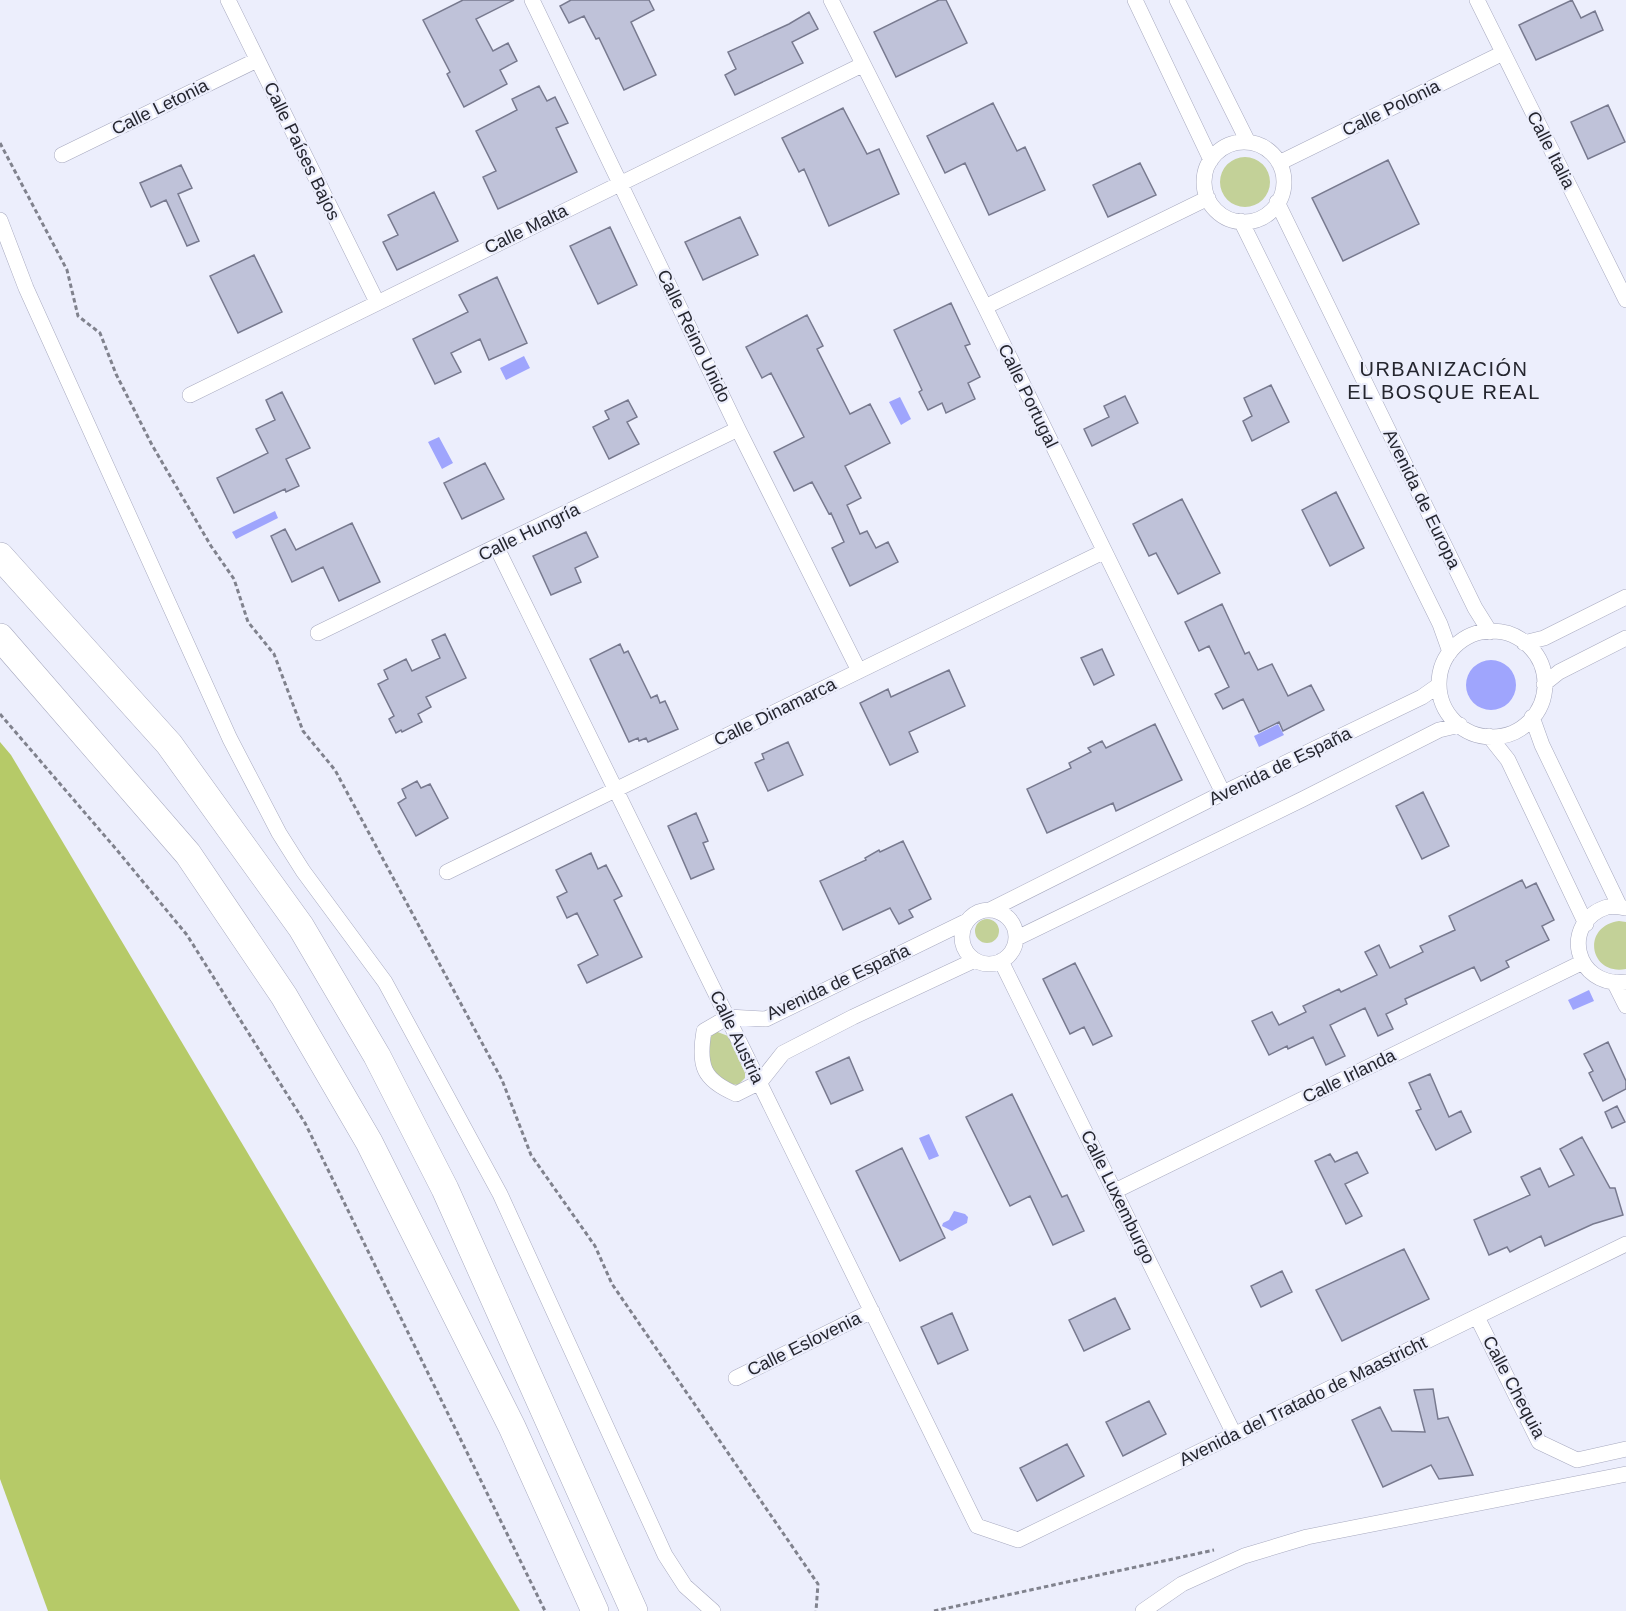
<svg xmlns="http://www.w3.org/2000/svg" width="1626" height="1611" font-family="Arial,sans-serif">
<rect width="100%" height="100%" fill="#eceefc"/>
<path fill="#c3d198" d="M1220 182a25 25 0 1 1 50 0a25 25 0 1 1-50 0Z
M975 931a12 12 0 1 1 24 0a12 12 0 1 1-24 0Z
M1619,921l7,1v47c-37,7 -45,-43 -7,-48z
M715,1031l13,5 17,37v5l-7,7c-20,-2 -35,-21 -31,-42 1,-4 5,-8 8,-12z"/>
<path fill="#b6ca68" d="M0,742l11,13 509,856h-472l-48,-132z"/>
<path fill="#9fa5fd" d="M524,356l6,12 -24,12 -6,-12z
M900,397l11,22 -10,6 -12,-23z
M439,437l14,26 -11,6 -14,-27z
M275,511l3,7 -42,21 -4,-7z
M1466 685a25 25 0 1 1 50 0a25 25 0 1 1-50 0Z
M1278,724l6,11 -25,12 -5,-11z
M1589,990l5,11 -21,9 -5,-10z
M929,1134l10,22 -10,4 -10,-22z
M954,1211l11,3 3,3 -1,6 -15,8 -10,-5 1,-3 6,-3z"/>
<path fill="#bfc2d9" stroke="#787a8f" stroke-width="1.5" d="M463,0h51l-38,19 17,32 15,-8 9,18 -17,9 7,14 -43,23 -17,-33 3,-2 -27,-52z
M571,0h78l5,10 -23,12 25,53 -32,15 -25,-52 -3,1 -12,-23 -15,7 -9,-17z
M939,0h7l21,43 -71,34 -22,-45z
M1572,0l9,18 14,-7 8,19 -67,30 -17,-35z
M809,12l9,17 -26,13 11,21 -68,32 -10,-20 11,-6 -8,-17 61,-28z
M539,86l8,15 8,-4 13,26 -12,5 21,44 -79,37 -15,-32 13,-6 -20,-40 41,-21 -5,-11z
M993,103l24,48 8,-4 20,43 -56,25 -24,-52 -20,10 -18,-37z
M1608,105l17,37 -37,17 -17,-37z
M843,108l24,46 12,-5 20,45 -70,32 -25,-57 -5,3 -17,-34z
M1388,160l31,64 -76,37 -31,-63z
M1140,163l16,32 -48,22 -15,-32z
M181,165l11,23 -14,6 21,47 -12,5 -21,-46 -15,7 -11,-24z
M434,192l24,49 -61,29 -14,-28 15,-7 -10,-20z
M740,217l18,38 -55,25 -18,-38z
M610,227l27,58 -39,19 -28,-58z
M254,255l28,57 -44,21 -28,-57z
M497,277l30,66 -38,17 -9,-21 -29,14 10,19 -26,12 -22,-45 55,-27 -9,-17z
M951,303l19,41 -5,2 15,31 -12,6 7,16 -29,14 -4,-10 -14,7 -9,-18 3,-2 -28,-60z
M807,315l16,31 -6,3 33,65 20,-10 20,39 -45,23 16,32 -14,7 13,29 7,-3 9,17 12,-6 10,20 -48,24 -18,-38 12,-6 -13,-29 -2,1 -17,-32 -18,9 -20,-39 30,-15 -33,-64 -9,5 -16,-31z
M1271,385l18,37 -37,19 -9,-20 9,-5 -8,-18z
M282,392l28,56 -24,11 13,27 -13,6 -1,-3 -51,24 -17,-35 51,-25 -12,-24 19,-9 -9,-20z
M1125,396l13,27 -46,23 -8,-17 25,-12 -5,-11z
M628,400l9,17 -10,5 12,22 -30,15 -16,-32 16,-8 -4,-8z
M485,463l19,36 -42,20 -18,-36z
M1336,492l28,56 -34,18 -28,-56z
M1182,499l38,74 -42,21 -22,-41 -7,3 -16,-32z
M352,523l28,59 -41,19 -16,-34 -31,15 -21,-46 14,-7 11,21z
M586,532l12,25 -23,11 6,14 -30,13 -18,-39z
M1222,604l23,50 4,-2 9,18 14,-6 16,32 23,-11 13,25 -41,21 -4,-9 -20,10 -16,-33 -20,10 -8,-15 14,-7 -20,-41 -10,5 -14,-29z
M445,634l21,44 -40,19 5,10 -13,7 4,8 -20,10 -1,-2 -5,3 -7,-14 5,-3 -16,-32 10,-5 -4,-9 22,-11 6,12 28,-13 -8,-18z
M620,644l4,9 4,-2 23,47 6,-3 3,8 5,-2 13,28 -30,13 -2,-4 -7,3 -1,-3 -9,4 -39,-83z
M1102,649l12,26 -20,10 -13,-27z
M949,670l16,36 -56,26 9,20 -28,13 -30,-62 28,-14 3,8z
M1155,724l27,56 -66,31 -3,-8 -66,30 -20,-44 44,-21 -2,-5 22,-11 -3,-4 14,-7 4,7z
M788,742l15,33 -35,16 -13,-28 9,-4 -2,-5z
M417,781l4,7 9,-4 18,34 -32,18 -18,-33 8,-5 -4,-9z
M1423,792l26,54 -27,13 -26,-53z
M696,813l12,28 -5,2 11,26 -23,10 -23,-53z
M903,841l28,58 -22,11 4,7 -14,7 -9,-16 -47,22 -23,-49 46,-21 -1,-2 14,-8 1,2z
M591,853l7,16 8,-4 16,31 -8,4 28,57 -55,26 -9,-18 20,-10 -21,-42 -10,5 -10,-21 10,-5 -11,-22z
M1522,880l4,8 10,-5 18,37 -12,6 7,14 -43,21 3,6 -28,14 -7,-14 -69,32 2,5 -21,10 7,15 -15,7 -13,-28 -35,17 15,31 -19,9 -13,-28 -25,12 -1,-3 -18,9 -17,-34 20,-9 7,13 27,-13 -3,-6 36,-17 2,3 36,-17 -12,-23 14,-7 11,23 33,-16 -3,-6 35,-16 -6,-14z
M1075,963l37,73 -19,9 -9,-18 -14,7 -27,-55z
M1608,1042l18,39v8l-23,12 -14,-28 4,-2 -9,-17z
M849,1057l14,33 -32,14 -15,-32z
M1430,1074l19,43 12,-6 10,21 -35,18 -20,-39 5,-2 -12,-26z
M1012,1094l50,103 5,-2 17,36 -31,14 -23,-49 -20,10 -44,-89z
M1617,1106l8,16 -13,6 -7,-16z
M1582,1137l28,51h5l8,27 -30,9 -48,22 -4,-10 -31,16 -3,-5 -18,8 -15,-35 56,-25 -9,-18 19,-9 9,19 25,-12 -14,-26z
M902,1148l43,90 -45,23 -44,-90z
M1357,1152l11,21 -23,11 17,32 -16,8 -31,-63 15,-7 5,8z
M1404,1249l25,50 -87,42 -26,-51z
M1282,1271l10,21 -31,15 -10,-21z
M1115,1298l15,31 -46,22 -15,-31z
M952,1313l16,37 -30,14 -17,-37z
M1433,1389l5,30 10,-2 25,58 -34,4 -8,-14 -48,22 -31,-67 28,-13 12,24 33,1 -11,-42z
M1149,1401l17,33 -43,22 -17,-34z
M1067,1444l17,32 -47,25 -17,-33z"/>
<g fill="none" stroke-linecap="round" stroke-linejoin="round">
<defs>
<path id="minor" d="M228,0l149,302
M532,0l206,429 121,242
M831,0l154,307 238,486
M1135,0l76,160
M1177,0l71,142
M1477,0l149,300
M1204 182a40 40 0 1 1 80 0a40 40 0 1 1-80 0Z
M62,155l195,-95
M1279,163l224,-110
M1277,202l198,406 15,24
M0,220l26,68 204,451 49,94 24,38 82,111 115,212 165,361 20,31 28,25
M1241,221l199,403 10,28
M985,307l223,-109
M190,395l672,-330
M497,548l480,978 41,14 608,-296
M1439 684a53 53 0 1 1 106 0a53 53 0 1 1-106 0Z
M318,633l420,-204
M1524,643l20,-5 82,-41
M1544,684l15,-12 67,-34
M1532,717l10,28 78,162
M1489,736l19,24 78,164
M447,872l656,-320
M1626,908c-6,-1 -13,-2 -19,-1 -47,15 -33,81 19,75
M962 937a27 27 0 1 1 54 0a27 27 0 1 1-54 0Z
M990,910l233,-117 199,-96 17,-12
M967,921l-201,98 -38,-2 -24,14c-6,35 -1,49 32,63l24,-12 23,-29 70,-36 122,-57
M1017,938l286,-139 136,-69 21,-5
M1001,961l233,473
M1614,982l12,24
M1115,1191l468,-229
M1477,1317l62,125 38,18 49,-11
M736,1378l136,-67
M1143,1611l39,-27 62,-28 63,-19 319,-63"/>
<path id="motorway" d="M0,556l169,188 132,183 76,129 68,133 189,422
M0,637l188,217 96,142 85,146 143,285 83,184"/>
</defs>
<use href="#minor" stroke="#a7a9bf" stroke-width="16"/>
<use href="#motorway" stroke="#a7a9bf" stroke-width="28"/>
<path stroke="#80828d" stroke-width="3" stroke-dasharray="4.5 3" stroke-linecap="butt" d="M0,143l67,127 11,46 22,17 16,41 36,71 59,101 23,33 14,43 26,32 29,77 32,39 167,310 29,75 64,91 17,38 206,300 -2,27
M0,714l116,135 71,86 118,188 240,488
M934,1611l280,-61"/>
<use href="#minor" stroke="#fff" stroke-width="15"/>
<use href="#motorway" stroke="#fff" stroke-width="27"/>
</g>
<g text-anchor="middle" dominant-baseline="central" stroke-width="4.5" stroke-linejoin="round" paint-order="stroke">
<g font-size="18" fill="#25262f" stroke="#eceefc">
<text transform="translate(160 107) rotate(-26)">Calle Letonia</text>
<text transform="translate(1391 108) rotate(-26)">Calle Polonia</text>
<text transform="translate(1551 150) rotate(63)">Calle Italia</text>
<text transform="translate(302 151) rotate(64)">Calle Países Bajos</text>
<text transform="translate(526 229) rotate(-26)">Calle Malta</text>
<text transform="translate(694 336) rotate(64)">Calle Reino Unido</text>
<text transform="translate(1028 396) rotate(64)">Calle Portugal</text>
<text transform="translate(1422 499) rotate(64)">Avenida de Europa</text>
<text transform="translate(529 532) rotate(-26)">Calle Hungría</text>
<text transform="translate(775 712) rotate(-26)">Calle Dinamarca</text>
<text transform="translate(1280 766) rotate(-26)">Avenida de España</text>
<text transform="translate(838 982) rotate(-25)">Avenida de España</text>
<text transform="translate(737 1037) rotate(64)">Calle Austria</text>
<text transform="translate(1349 1076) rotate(-26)">Calle Irlanda</text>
<text transform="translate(1118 1197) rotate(64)">Calle Luxemburgo</text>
<text transform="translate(804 1344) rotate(-26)">Calle Eslovenia</text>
<text transform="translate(1514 1387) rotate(62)">Calle Chequia</text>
<text transform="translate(1303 1401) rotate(-26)">Avenida del Tratado de Maastricht</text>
</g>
<g font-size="20" letter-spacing="1.5" fill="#25262f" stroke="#eceefc">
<text x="1444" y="369">URBANIZACIÓN<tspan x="1444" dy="23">EL BOSQUE REAL</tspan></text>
</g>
</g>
</svg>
